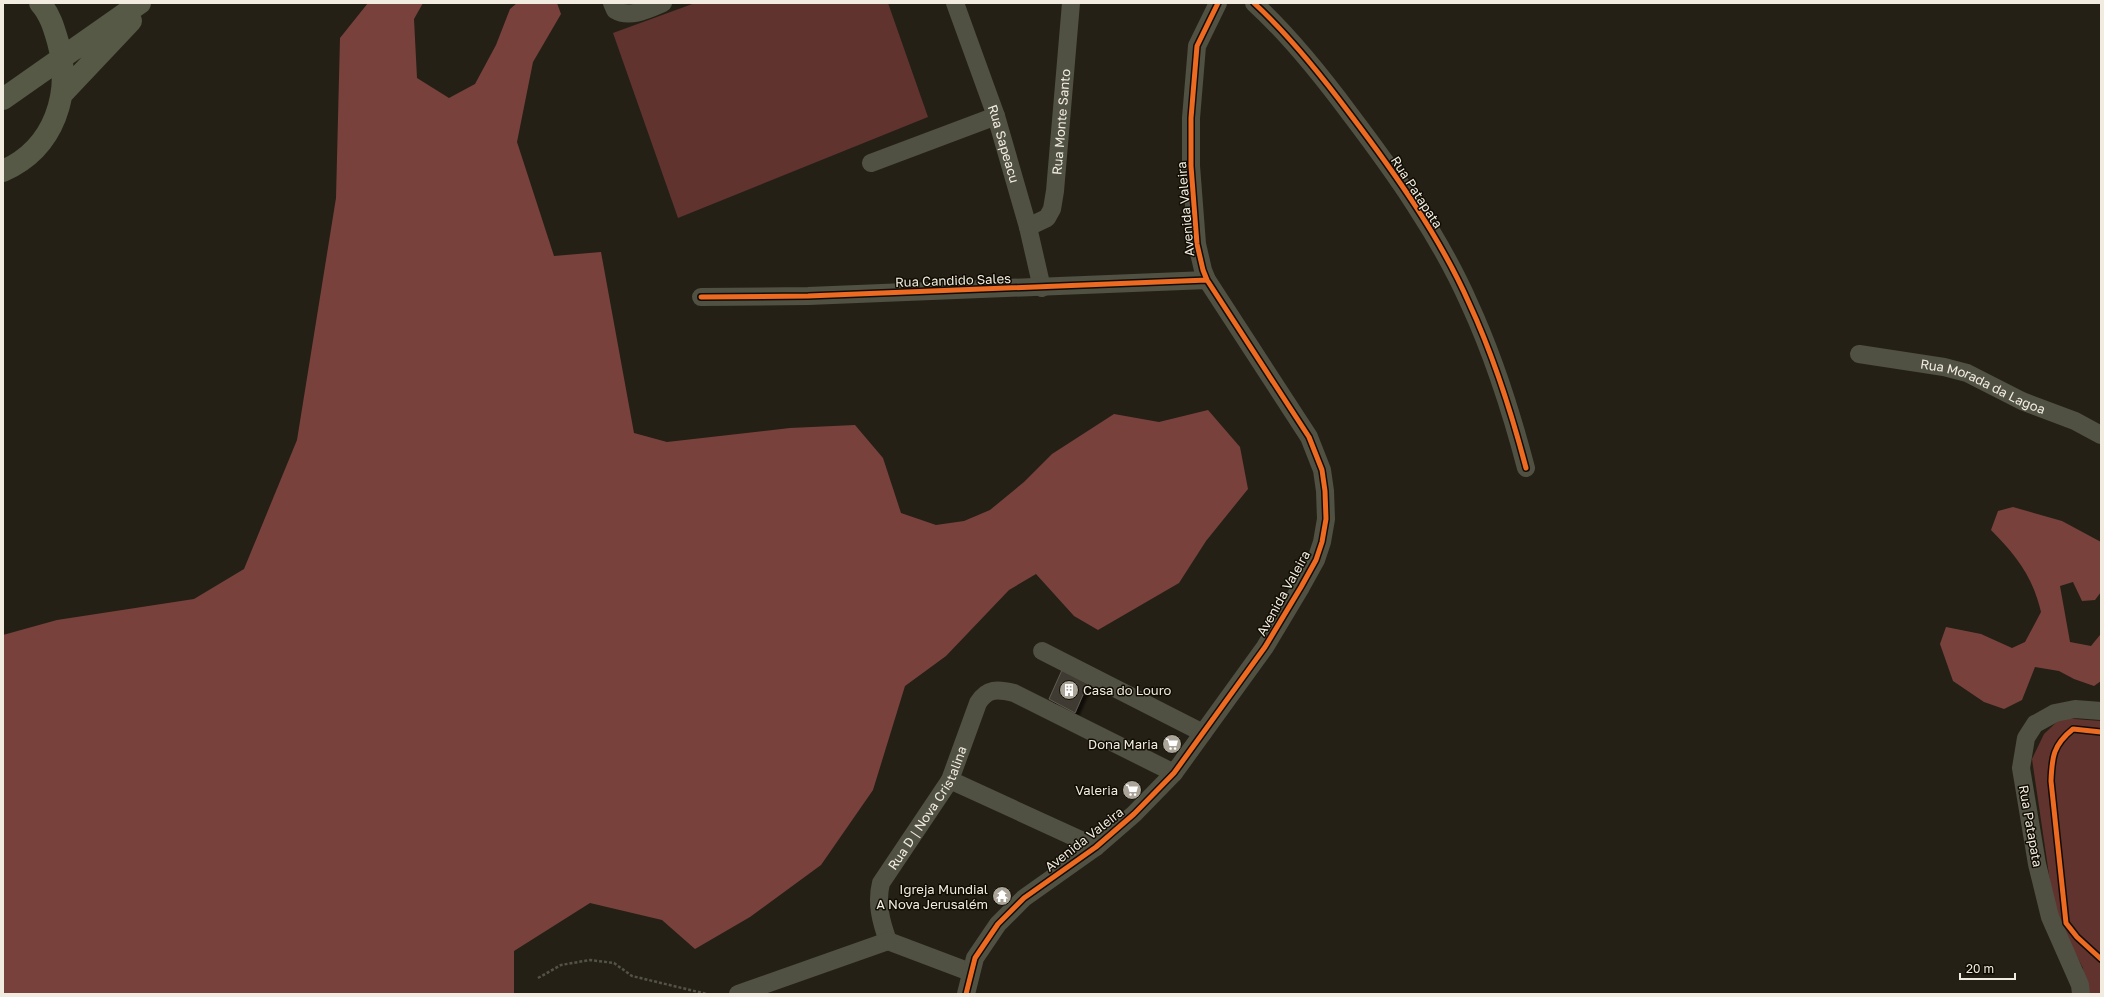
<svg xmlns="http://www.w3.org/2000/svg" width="2104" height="997" font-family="'Golos Text',sans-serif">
<defs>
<filter id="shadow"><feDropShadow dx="3.5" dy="3.5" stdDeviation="1" flood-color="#0009"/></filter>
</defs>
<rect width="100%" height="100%" fill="#252015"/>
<path fill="#60332f" d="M695,3h193l40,114 -250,101 -65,-185z
M2061,718l40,3v273h-16l-2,-26 -28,-53 -23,-156 12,-25z"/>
<path fill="#79413c" d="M368,3h55l-9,16 3,59 32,20 26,-14 21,-39 14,-36 7,-6h40l4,11 -28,48 -16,80 37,114 47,-4 33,181 33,9 123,-14 65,-3 28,33 18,55 35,12 28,-4 26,-11 34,-28 28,-28 62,-40 45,8 49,-12 32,37 8,42 -42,52 -27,42 -81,47 -24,-14 -38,-42 -27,16 -63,66 -41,30 -32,104 -52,75 -71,52 -55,32 -33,-29 -72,-17 -76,48v43h-511v-359l54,-15 137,-21 50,-30 53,-129 39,-242 4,-160z
M2013,507l49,14 39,21v50l-6,8 -13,1 -9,-19 -13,4 10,56 21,4 9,-11 1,-5v51l-7,5 -20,-7 -15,-8 -24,-4 -13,33 -18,9 -20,-7 -31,-21 -13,-37 6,-17 35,7 31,14 13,-6 16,-30c-8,-35 -25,-57 -50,-82l7,-19z"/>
<path fill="#403a32" stroke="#605a52" filter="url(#shadow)" d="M1062,670l27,11 -14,32 -26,-14z"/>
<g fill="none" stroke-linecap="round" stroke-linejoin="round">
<path stroke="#525346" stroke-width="2.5" stroke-dasharray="3 2" stroke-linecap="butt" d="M538,978l23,-13 29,-5 24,3 18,13 75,18"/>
<g stroke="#505143" stroke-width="18">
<path d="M612,3l3,7c15,9 34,-1 48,-7"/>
<path id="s1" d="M955,3l41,113 32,111 14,61"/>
<path d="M1254,3c36,33 67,72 96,111 44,58 90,123 119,189 25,54 42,108 57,165"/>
<path d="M871,163l125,-47"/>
<path id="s2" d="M1028,227l19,-9 5,-9 3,-18 16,-188"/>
<path d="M701,297l107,-1 399,-16"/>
<path id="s3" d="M1859,354l85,13 23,6 55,28 53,20 26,14"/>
<path d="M1042,651l161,82"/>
<path d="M950,780l146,67"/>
<path id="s4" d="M888,941c-7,-19 -12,-38 -7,-58l69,-103 28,-77c9,-15 20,-14 36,-10l160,80"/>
<path d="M888,941l82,31"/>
<path d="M738,994l150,-53"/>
<path d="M966,994l9,-36 23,-34 26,-26 72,-51 38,-33 40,-41 91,-126 36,-60 15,-27 6,-18 4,-23 -1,-28 -3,-21 -13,-33 -102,-157 -4,-10 -6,-26 -6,-78v-48l6,-72 21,-43"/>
<path d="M2081,994l-1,-9 -30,-68 -13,-53 -16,-96 5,-30 9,-14 20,-11 20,-4 26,2"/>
</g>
<path stroke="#565945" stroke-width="22" d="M63,93l68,-72
M3,99l137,-96
M3,171c52,-23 69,-78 55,-129 -4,-14 -8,-28 -18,-39"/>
<defs>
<path id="cycleway" d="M1254,3c36,33 67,72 96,111 44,58 90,123 119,189 25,54 42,108 57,165
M701,297l107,-1 399,-16
M2101,732l-28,-3c-20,16 -21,28 -22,52l15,142 11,14 24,22
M966,994l9,-36 23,-34 26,-26 72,-51 38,-33 40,-41 91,-126 36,-60 15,-27 6,-18 4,-23 -1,-28 -3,-21 -13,-33 -102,-157 -4,-10 -6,-26 -6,-78v-48l6,-72 21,-43"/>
</defs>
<use href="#cycleway" stroke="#110d05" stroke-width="8"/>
<use href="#cycleway" stroke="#ed6a23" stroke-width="5"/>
</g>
<defs>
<symbol id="building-disc" viewBox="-11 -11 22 22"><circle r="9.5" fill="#aaa598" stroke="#110d05"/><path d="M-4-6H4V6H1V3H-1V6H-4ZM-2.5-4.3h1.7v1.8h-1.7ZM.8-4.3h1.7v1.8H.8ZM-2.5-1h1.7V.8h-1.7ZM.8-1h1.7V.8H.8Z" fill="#fff"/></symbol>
<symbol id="supermarket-disc" viewBox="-11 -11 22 22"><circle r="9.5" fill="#aaa598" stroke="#110d05"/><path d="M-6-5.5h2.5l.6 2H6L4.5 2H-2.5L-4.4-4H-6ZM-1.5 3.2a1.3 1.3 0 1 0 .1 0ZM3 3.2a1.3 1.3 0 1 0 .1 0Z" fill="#fff"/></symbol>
<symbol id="temple-disc" viewBox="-11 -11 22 22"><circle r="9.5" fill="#aaa598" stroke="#110d05"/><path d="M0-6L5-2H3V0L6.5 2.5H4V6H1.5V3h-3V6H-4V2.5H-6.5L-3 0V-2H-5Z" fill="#fff"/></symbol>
</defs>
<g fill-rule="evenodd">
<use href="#building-disc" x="1058" y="679" width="22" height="22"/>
<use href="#supermarket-disc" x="1161" y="733" width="22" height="22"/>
<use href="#supermarket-disc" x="1121" y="779" width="22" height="22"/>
<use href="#temple-disc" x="991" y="885" width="22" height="22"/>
</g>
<g text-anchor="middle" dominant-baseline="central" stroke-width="3" stroke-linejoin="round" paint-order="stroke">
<g font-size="13" fill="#f1ecdf" stroke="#110d05">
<text stroke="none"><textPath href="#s2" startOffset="119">Rua Monte Santo</textPath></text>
<text stroke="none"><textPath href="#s1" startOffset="149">Rua Sapeacu</textPath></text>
<text transform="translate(1417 192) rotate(57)">Rua Patapata</text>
<text transform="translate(1185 209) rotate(-95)">Avenida Valeira</text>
<text transform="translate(953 280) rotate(-2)">Rua Candido Sales</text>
<text stroke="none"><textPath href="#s3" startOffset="129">Rua Morada da Lagoa</textPath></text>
<text transform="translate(1283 593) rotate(-61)">Avenida Valeira</text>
<text stroke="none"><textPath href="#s4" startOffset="148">Rua D | Nova Cristalina</textPath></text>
<text transform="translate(2031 826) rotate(80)">Rua Patapata</text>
<text transform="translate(1084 839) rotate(-38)">Avenida Valeira</text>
</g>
<g font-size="13" fill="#f1ecdf" stroke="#110d05" text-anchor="end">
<text x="1083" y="690" text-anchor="start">Casa do Louro</text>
<text x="1158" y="744">Dona Maria</text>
<text x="1118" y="790">Valeria</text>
<text x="988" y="889">Igreja Mundial<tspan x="988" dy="15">A Nova Jerusalém</tspan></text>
</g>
</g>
<rect width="2104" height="997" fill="none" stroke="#f1ecdf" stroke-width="8"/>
<path d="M1960 973v6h55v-6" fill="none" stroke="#f1ecdf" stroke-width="2"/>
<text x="1966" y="973" font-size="12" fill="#f1ecdf" stroke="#110d05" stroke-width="3" paint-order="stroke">20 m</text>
</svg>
